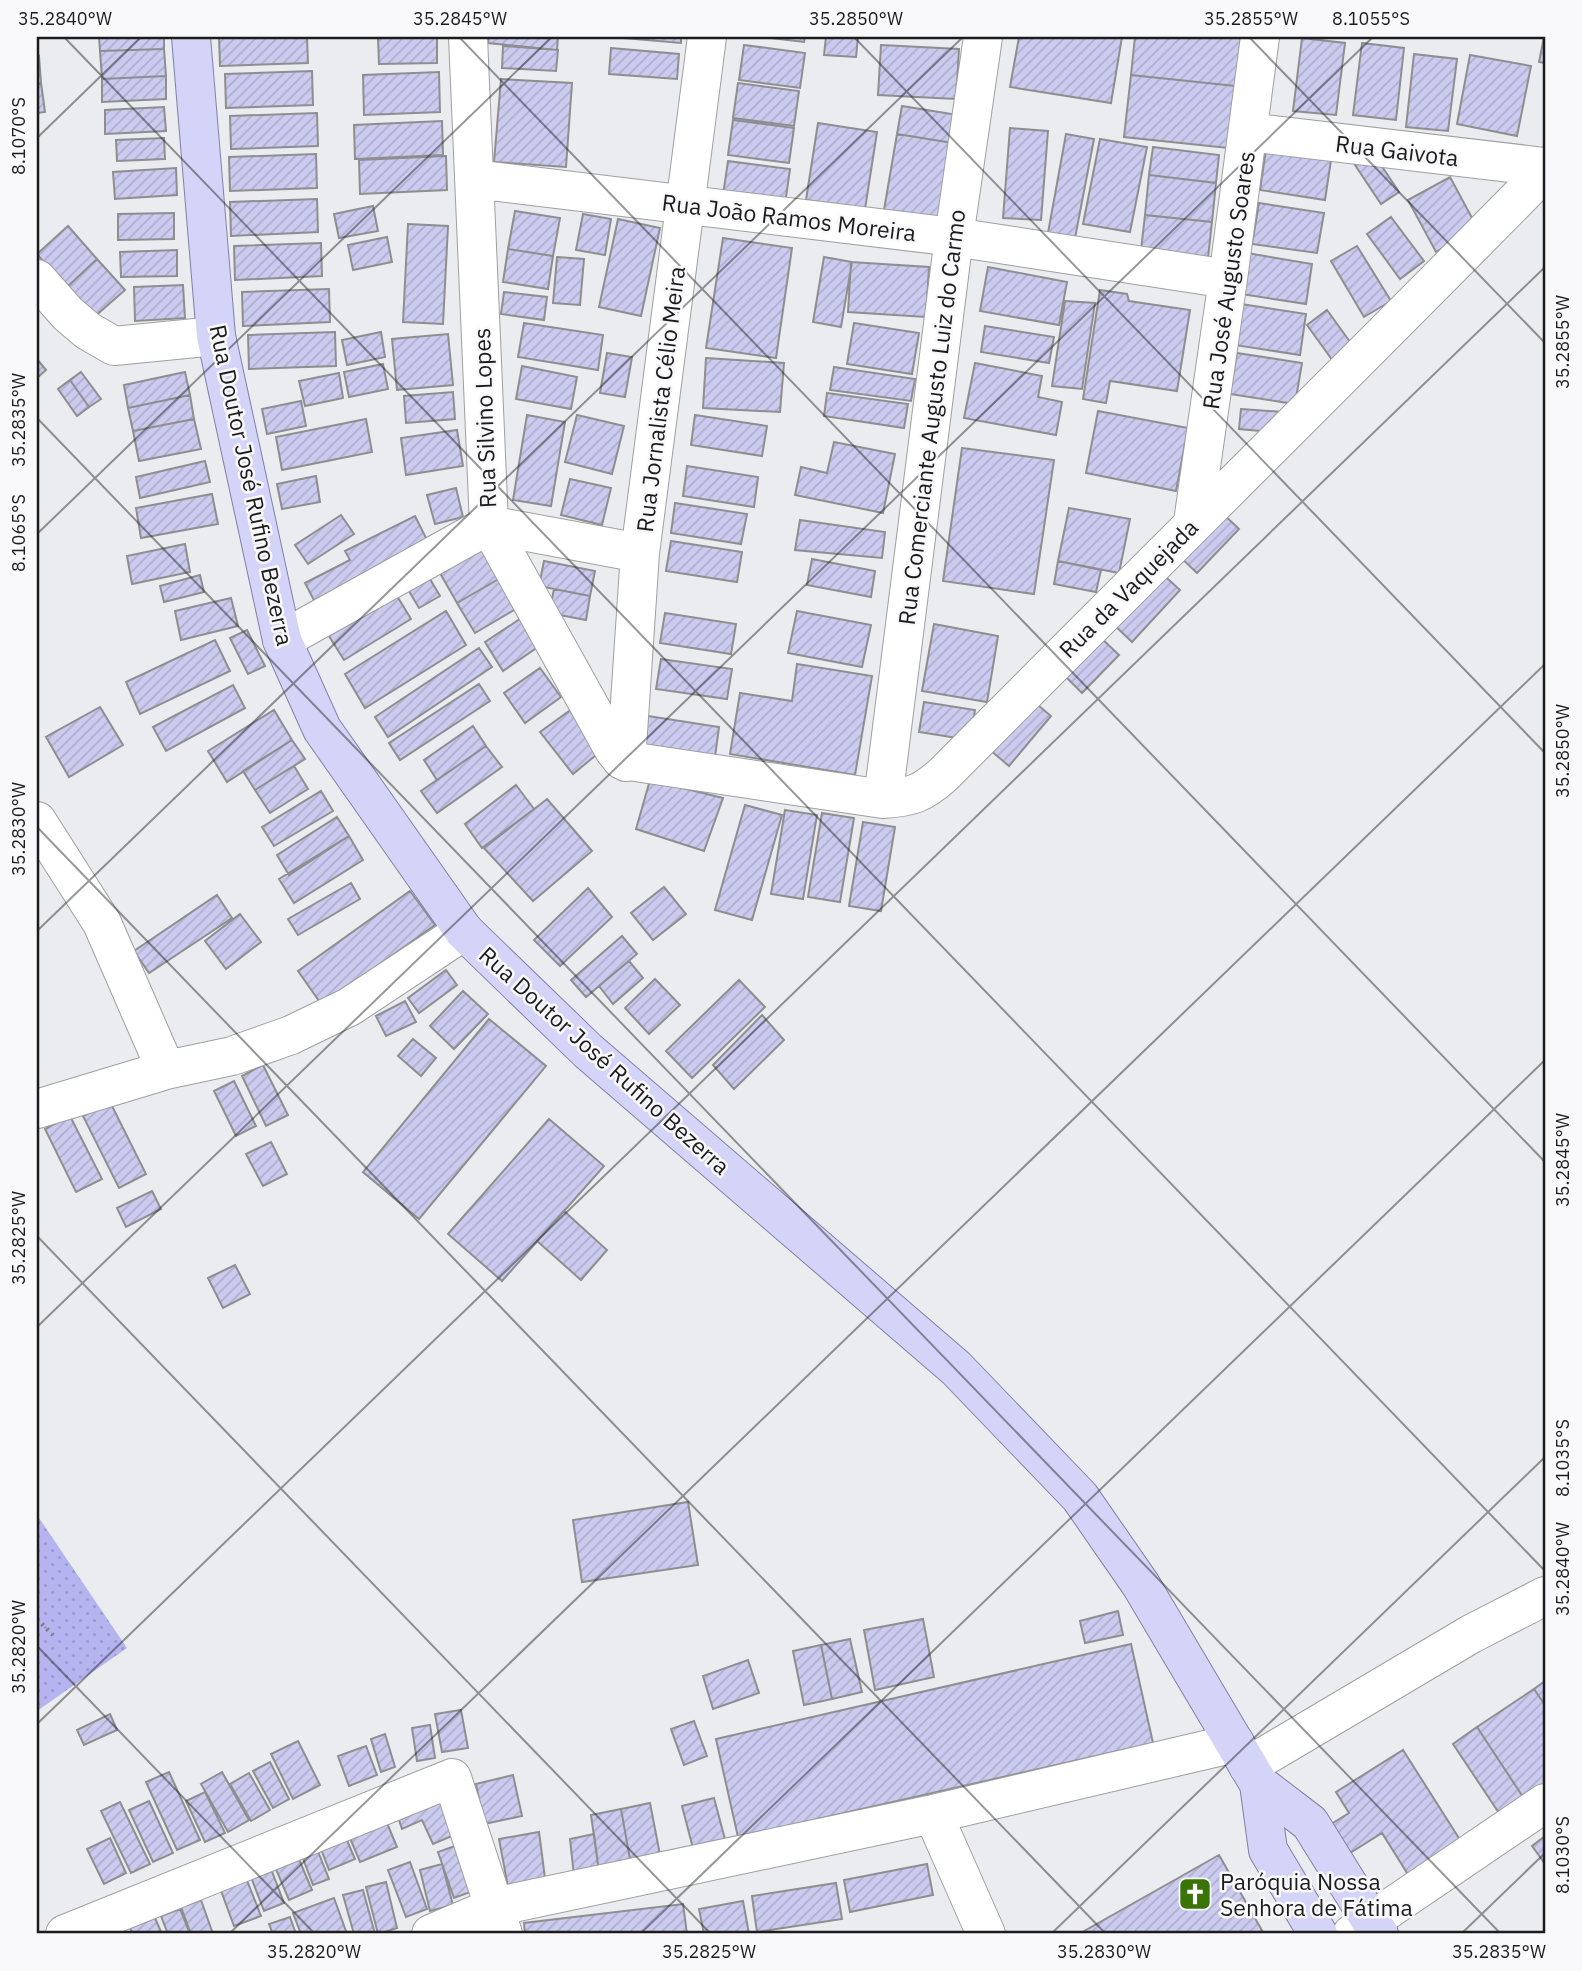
<svg xmlns="http://www.w3.org/2000/svg" width="1582" height="1971" font-family="'IBM Plex Sans',sans-serif">
<defs>
<pattern id="grass-dots" width="8" height="8" patternUnits="userSpaceOnUse" patternTransform="scale(1.75)"><rect width="8" height="8" fill="#b5b4f1"/><path d="M2 2h.1M6 6h.1" fill="none" stroke="#9b9ace" stroke-width="1.8" stroke-linecap="round"/></pattern>
<pattern id="building-hatch" width="6" height="6" patternUnits="userSpaceOnUse" patternTransform="scale(1.75)"><rect width="6" height="6" fill="#cbcbf0"/><path d="M-1 1l2-2M0 6l6-6M5 7l2-2" fill="none" stroke="#aeaecd"/></pattern>
</defs>
<rect width="100%" height="100%" fill="#ebecef"/>
<path fill="url(#grass-dots)" d="M37,1515l90,133 -90,63z"/>
<path fill="url(#building-hatch)" stroke="#8e8e91" stroke-width="2" d="M99,37h65v12l-64,2z
M219,37h88l1,26 -88,3z
M378,37h59v26l-58,1z
M489,37h69l-1,13 -69,-7z
M611,37h70v6z
M761,37h44l-1,5z
M826,37h32l-2,20 -32,-2z
M1019,37h103l-11,66 -101,-16z
M1135,37h106l-6,49 -104,-11z
M1544,37h1v26l-6,-1z
M1302,38l43,5 -9,72 -43,-4z
M1362,43l42,5 -8,72 -43,-5z
M744,45l61,8 -5,35 -61,-8z
M881,45l78,4 -3,50 -78,-4z
M503,46l55,4 -2,21 -54,-3z
M611,48l68,6 -2,25 -68,-5z
M164,49l2,27 -64,3 -2,-28z
M1414,54l43,5 -9,72 -42,-4z
M1470,55l61,11 -14,70 -60,-12z
M39,56l2,27 -4,1v-27z
M312,71l1,34 -87,3 -1,-34z
M439,72l1,40 -76,3 -1,-40z
M1131,75l104,11 -7,62 -104,-11z
M166,76v23l-64,3v-23z
M501,79l71,4 -6,84 -72,-5z
M41,83l4,29 -8,1v-29z
M738,83l61,8 -5,35 -61,-8z
M902,106l56,9 -5,28 -56,-9z
M164,107l2,24 -61,3v-24z
M317,113l1,33 -87,3 -1,-33z
M733,120l61,8 -5,35 -61,-8z
M442,121l1,34 -88,4 -1,-34z
M818,123l59,9 -12,77 -59,-9z
M1010,128l38,3 -7,89 -38,-2z
M897,134l56,9 -12,76 -57,-9z
M1066,134l28,5 -19,99 -27,-5z
M164,138l1,21 -48,2 -1,-21z
M1100,139l47,8 -17,85 -47,-8z
M1153,147l66,8 -3,28 -67,-8z
M1266,150l65,10 -6,40 -65,-10z
M1373,153l26,39 -18,12 -26,-39z
M316,154l1,34 -87,3 -1,-34z
M446,156l1,34 -87,4 -1,-34z
M728,161l62,8 -5,35 -62,-9z
M176,168l1,27 -62,4 -2,-27z
M1149,175l67,8 -4,39 -67,-7z
M1450,177l28,52 -42,23 -28,-52z
M317,199l1,33 -87,4 -1,-34z
M1259,203l65,10 -7,40 -65,-9z
M373,206l5,25 -39,7 -5,-24z
M515,211l45,7 -7,38 -45,-7z
M174,213v26l-56,1v-26z
M583,214l28,5 -6,36 -29,-5z
M1145,215l67,7 -4,36 -67,-8z
M1391,217l33,44 -24,18 -33,-45z
M618,219l42,9 -19,88 -42,-9z
M408,224l40,2 -5,98 -40,-2z
M68,226l29,33 -31,29 -29,-34z
M387,237l5,25 -39,8 -5,-25z
M723,238l69,10 -16,110 -70,-10z
M321,243l1,33 -87,4 -1,-34z
M1357,246l34,55 -27,16 -33,-56z
M508,249l45,7 -5,33 -45,-7z
M177,250v26l-56,1 -1,-25z
M1247,253l65,11 -6,40 -65,-10z
M557,257l27,2 -4,46 -27,-2z
M824,257l28,5 -11,65 -28,-5z
M97,259l28,31 -32,28 -27,-30z
M851,262l78,5 -3,50 -78,-5z
M988,267l79,15 -8,43 -79,-14z
M183,285l2,33 -50,3 -1,-34z
M329,289l1,33 -87,4 -1,-34z
M1100,290l27,4 2,7 61,9 -13,81 -67,-10 -4,22 -23,-4z
M504,292l43,5 -3,23 -43,-6z
M1065,301l30,2 -13,86 -30,-3z
M1241,304l65,10 -6,41 -65,-10z
M1327,310l26,36 -20,15 -26,-36z
M524,323l79,12 -5,35 -80,-13z
M854,323l65,10 -7,41 -65,-10z
M985,326l69,11 -5,26 -68,-11z
M335,332l1,34 -87,3 -1,-34z
M381,332l4,25 -38,8 -5,-25z
M448,334l5,51 -56,5 -5,-51z
M607,353l25,4 -7,40 -25,-4z
M1237,353l65,10 -7,41 -65,-10z
M706,358l78,5 -4,49 -77,-4z
M37,359l9,11 -9,8z
M975,363l67,13 -4,21 24,5 -6,33 -92,-17z
M383,364l5,25 -39,8 -5,-25z
M522,366l55,11 -6,32 -55,-10z
M834,367l81,12 -4,22 -81,-11z
M81,372l20,27 -12,8 -19,-27z
M185,372l5,23 -62,13 -4,-23z
M339,373l4,25 -38,8 -6,-25z
M70,380l19,27 -12,9 -19,-27z
M453,392l2,27 -49,4 -2,-27z
M827,393l81,11 -4,24 -80,-12z
M190,395l4,24 -61,12 -5,-23z
M301,401l5,25 -39,8 -5,-25z
M1241,409l42,3 -1,21 -43,-4z
M1098,411l90,17 -12,63 -90,-18z
M527,415l38,7 -14,84 -38,-6z
M577,415l47,11 -12,48 -47,-12z
M695,415l72,11 -5,30 -71,-11z
M194,419l7,30 -62,12 -6,-30z
M366,419l6,33 -90,18 -6,-33z
M457,430l6,36 -57,9 -5,-37z
M834,442l61,12 -12,59 -88,-18 6,-28 26,6z
M962,448l92,12 -20,134 -91,-13z
M205,461l5,21 -70,16 -4,-21z
M687,466l71,11 -4,30 -71,-11z
M316,476l4,26 -38,7 -5,-25z
M570,479l41,9 -9,37 -41,-10z
M456,488l7,29 -28,7 -8,-29z
M212,494l6,30 -77,14 -5,-30z
M675,503l72,11 -6,30 -70,-11z
M1069,508l61,11 -11,54 -61,-12z
M1218,509l21,20 -42,44 -20,-19z
M341,515l13,19 -46,30 -13,-19z
M415,516l17,34 -114,58 -13,-25 45,-23 -5,-9z
M800,520l85,12 -3,26 -87,-8z
M671,541l71,11 -5,30 -71,-11z
M185,544l5,28 -58,12 -5,-28z
M486,546l18,30 -47,27 -17,-30z
M812,559l63,12 -4,26 -64,-12z
M544,561l51,10 -5,25 -51,-10z
M1058,561l43,9 -5,22 -42,-8z
M1157,569l23,21 -48,52 -23,-22z
M427,574l13,22 -21,12 -13,-22z
M200,575l4,17 -40,10 -4,-16z
M504,576l17,30 -46,27 -18,-30z
M554,589l36,7 -4,24 -37,-7z
M394,591l17,28 -67,41 -17,-27z
M231,598l7,28 -57,14 -6,-29z
M446,611l20,34 -101,63 -20,-34z
M797,611l74,14 -9,42 -74,-14z
M665,613l71,11 -5,30 -71,-11z
M520,619l18,28 -35,24 -18,-29z
M934,624l64,12 -11,66 -65,-11z
M247,630l18,36 -17,8 -18,-36z
M1098,635l21,20 -37,38 -20,-20z
M215,640l15,31 -90,43 -14,-32z
M479,648l13,19 -104,70 -13,-20z
M661,659l71,10 -5,30 -71,-10z
M797,664l75,12 -17,99 -125,-21 10,-61 52,8z
M540,668l21,29 -36,26 -21,-30z
M479,684l11,17 -90,59 -11,-17z
M233,685l12,23 -79,43 -13,-24z
M1032,700l19,16 -42,50 -19,-16z
M924,702l51,8 -5,30 -51,-8z
M100,707l23,38 -54,32 -23,-40z
M572,709l29,42 -28,23 -33,-42z
M274,710l18,30 -65,42 -19,-31z
M648,716l71,11 -4,30 -71,-11z
M473,726l13,20 -49,34 -13,-20z
M292,740l13,19 -50,31 -12,-19z
M486,746l16,21 -65,46 -16,-22z
M294,766l14,23 -38,24 -15,-23z
M650,780l73,18 -19,53 -68,-22z
M516,785l18,24 -52,39 -17,-24z
M321,791l12,20 -59,35 -12,-19z
M547,799l45,52 -59,50 -49,-53z
M745,805l37,10 -30,105 -37,-10z
M785,810l32,5 -14,84 -32,-5z
M822,813l32,5 -14,84 -32,-5z
M337,817l12,19 -60,39 -12,-20z
M863,822l32,5 -14,84 -32,-5z
M349,836l14,24 -69,43 -15,-24z
M351,883l9,16 -62,36 -10,-16z
M664,887l22,27 -33,26 -22,-27z
M588,888l24,29 -52,49 -26,-26z
M410,891l25,34 -113,80 -24,-34z
M217,895l15,23 -83,55 -15,-22z
M240,914l21,28 -35,27 -21,-28z
M622,936l15,18 -51,43 -15,-17z
M629,961l14,17 -30,26 -14,-18z
M446,970l11,15 -38,28 -11,-15z
M655,979l25,26 -31,29 -24,-26z
M739,980l26,27 -73,71 -26,-27z
M463,991l25,23 -34,35 -24,-23z
M405,1001l11,21 -30,14 -10,-20z
M762,1015l22,25 -50,49 -21,-24z
M489,1019l57,47 -127,153 -56,-47z
M413,1039l23,19 -15,18 -23,-20z
M263,1065l25,50 -22,11 -24,-50z
M234,1081l22,45 -20,10 -22,-45z
M110,1102l36,72 -27,14 -36,-72z
M70,1116l32,63 -26,13 -31,-63z
M549,1119l55,47 -102,115 -54,-47z
M271,1142l16,32 -24,12 -17,-32z
M152,1191l9,18 -35,18 -9,-19z
M564,1211l43,39 -26,30 -44,-39z
M235,1265l15,29 -27,14 -15,-30z
M688,1502l10,63 -116,17 -9,-62z
M1118,1611l5,24 -38,8 -5,-22z
M923,1619l11,58 -59,13 -11,-60z
M850,1639l12,53 -30,7 -11,-54z
M1131,1644l22,99 -415,94 -22,-98z
M821,1645l11,54 -28,6 -11,-54z
M748,1660l11,33 -46,16 -10,-33z
M1545,1681v24l-11,-16z
M1534,1689l11,16v81l-20,14 -48,-73z
M461,1710l7,38 -26,4 -7,-38z
M110,1714l7,16 -33,15 -7,-15z
M694,1721l13,35 -23,9 -13,-36z
M430,1725l5,33 -18,3 -5,-33z
M1477,1727l48,73 -24,16 -48,-72z
M385,1734l10,33 -14,5 -10,-33z
M298,1741l22,44 -27,14 -22,-45z
M366,1746l11,29 -28,11 -11,-30z
M1403,1750l59,93 -53,33 -27,-43 -35,22 -19,-29 21,-13 -13,-21z
M270,1762l19,37 -16,9 -20,-37z
M169,1772l31,68 -23,10 -31,-68z
M222,1772l27,48 -21,12 -27,-48z
M249,1773l21,37 -19,11 -21,-37z
M513,1775l9,41 -38,8 -8,-40z
M205,1792l20,41 -20,9 -19,-41z
M714,1798l12,45 -32,9 -12,-46z
M444,1799l15,34 -26,11 -11,-24 -20,9 -3,-9z
M149,1801l24,52 -20,9 -24,-52z
M120,1802l30,62 -19,9 -30,-62z
M650,1803l11,57 -30,5 -10,-56z
M621,1809l10,56 -32,7 -8,-57z
M387,1823l10,24 -37,15 -10,-24z
M539,1832l6,46 -37,9 -9,-48z
M594,1834l5,38 -25,4 -4,-37z
M1545,1836v28l-13,-18z
M110,1838l16,35 -22,11 -17,-35z
M346,1838l9,21 -26,11 -8,-21z
M460,1844l16,46 -22,8 -16,-46z
M317,1849l12,30 -16,6 -11,-29z
M1219,1855l45,79h-185z
M298,1857l14,33 -23,10 -14,-33z
M410,1862l17,47 -21,8 -18,-47z
M442,1864l11,41 -23,6 -10,-41z
M927,1864l6,31 -83,17 -6,-32z
M271,1869l13,34 -20,8 -13,-34z
M246,1878l15,38 -27,10 -14,-38z
M386,1882l11,46 -19,6 -12,-47z
M836,1883l6,36 -85,13 -5,-36z
M363,1890l12,44h-21l-11,-39z
M334,1898l13,36h-46l-8,-21z
M201,1900l12,34h-22l-10,-27z
M743,1901l6,33h-45l-5,-25z
M683,1904l4,30h-162l-1,-11z
M180,1909l10,25h-22l-7,-18z
M290,1917l6,17h-23l-4,-10z
M155,1918l7,16h-29l-3,-6z"/>
<g fill="none" stroke-linecap="round" stroke-linejoin="round">
<defs>
<path id="minor" d="M468,37l21,488 125,225 8,10 261,39c29,-2 39,-5 61,-25 200,-202 402,-400 601,-603
M1248,132l297,35
M474,179l480,58 274,42
M37,279l31,35 20,17 26,15 102,-10
M1193,522l35,-243 32,-242
M282,640l207,-115 151,28
M626,762l14,-209 67,-516
M883,799l71,-562 29,-200
M37,821l65,102 64,147
M37,1109l129,-39 66,-14 59,-21 58,-28 115,-76
M1248,1766l223,-132 74,-38
M933,1814l53,120
M65,1934l387,-156 51,156
M431,1934l63,-27 439,-93 302,-71
M1352,1934l193,-131"/>
<path id="major" d="M191,37l25,299 66,304 40,89 142,202 124,120 368,317 124,129 61,88 118,199 51,39 69,111
M1259,1784l9,66 50,84"/>
</defs>
<use href="#minor" stroke="#9f9fa2" stroke-width="40"/>
<use href="#major" stroke="#8181a8" stroke-width="40"/>
<path stroke="#7d7d7f" stroke-width="4.5" stroke-dasharray="2 5" stroke-linecap="butt" d="M37,1619l16,16"/>
<use href="#minor" stroke="#fff" stroke-width="38"/>
<use href="#major" stroke="#d4d4f8" stroke-width="38"/>
</g>
<path fill="none" stroke="#1c1c1d" stroke-width="2" stroke-opacity="0.45" d="M64,37l1481,1534M459,37l1086,1125M854,37l691,716M1249,37l296,306M37,138l104,-101M37,418l1464,1516M37,534l515,-497M37,827l1069,1107M37,931l926,-894M37,1236l674,698M37,1327l1336,-1290M37,1646l278,288M37,1724l1508,-1457M229,1934l1316,-1270M640,1934l905,-874M1051,1934l494,-477M1461,1934l84,-81"/>
<defs>
<symbol id="church-square" viewBox="-11 -11 22 22"><rect x="-9" y="-9" width="18" height="18" rx="4" fill="#3a7407" stroke="#f9f9fc"/><path d="M-1.2-6h2.4v3.5h3.3v2.4h-3.3V6h-2.4V-.1h-3.3v-2.4h3.3Z" fill="#fff"/></symbol>
</defs>
<g fill-rule="evenodd">
<use href="#church-square" x="1176" y="1875" width="38" height="38"/>
</g>
<g text-anchor="middle" dominant-baseline="central" stroke-width="5" stroke-linejoin="round" paint-order="stroke">
<g font-size="23" fill="#1c1c1d" stroke="#f9f9fc">
<text transform="translate(1397 150) rotate(7)">Rua Gaivota</text>
<text transform="translate(789 217) rotate(7)">Rua João Ramos Moreira</text>
<text transform="translate(1228 280) rotate(-82)">Rua José Augusto Soares</text>
<text transform="translate(660 399) rotate(-83)">Rua Jornalista Célio Meira</text>
<text transform="translate(931 417) rotate(-83)">Rua Comerciante Augusto Luiz do Carmo</text>
<text transform="translate(484 418) rotate(-92)">Rua Silvino Lopes</text>
<text transform="translate(252 485) rotate(78)">Rua Doutor José Rufino Bezerra</text>
<text transform="translate(1128 588) rotate(-45)">Rua da Vaquejada</text>
<text transform="translate(605 1060) rotate(42)">Rua Doutor José Rufino Bezerra</text>
</g>
<g font-size="23" fill="#1c1c1d" stroke="#f9f9fc" text-anchor="start">
<text x="1220" y="1881">Paróquia Nossa<tspan x="1220" dy="26">Senhora de Fátima</tspan></text>
</g>
</g>
<rect width="1582" height="1971" fill="none" stroke="#f9f9fc" stroke-width="77"/>
<rect x="38" y="38" width="1506" height="1894" fill="none" stroke="#1c1c1d" stroke-width="2.5"/>
<g font-size="18" text-anchor="middle" fill="#1c1c1d">
<text x="65" y="25">35.2840°W</text>
<text x="460" y="25">35.2845°W</text>
<text x="856" y="25">35.2850°W</text>
<text x="1251" y="25">35.2855°W</text>
<text x="1371" y="25">8.1055°S</text>
<text transform="translate(19 136) rotate(-90)" y="6">8.1070°S</text>
<text transform="translate(1563 342) rotate(-90)" y="6">35.2855°W</text>
<text transform="translate(19 420) rotate(-90)" y="6">35.2835°W</text>
<text transform="translate(19 533) rotate(-90)" y="6">8.1065°S</text>
<text transform="translate(1563 751) rotate(-90)" y="6">35.2850°W</text>
<text transform="translate(19 829) rotate(-90)" y="6">35.2830°W</text>
<text transform="translate(1563 1160) rotate(-90)" y="6">35.2845°W</text>
<text transform="translate(19 1238) rotate(-90)" y="6">35.2825°W</text>
<text transform="translate(1563 1458) rotate(-90)" y="6">8.1035°S</text>
<text transform="translate(1563 1569) rotate(-90)" y="6">35.2840°W</text>
<text transform="translate(19 1647) rotate(-90)" y="6">35.2820°W</text>
<text transform="translate(1563 1855) rotate(-90)" y="6">8.1030°S</text>
<text x="314" y="1958">35.2820°W</text>
<text x="709" y="1958">35.2825°W</text>
<text x="1104" y="1958">35.2830°W</text>
<text x="1499" y="1958">35.2835°W</text>
</g>
</svg>
